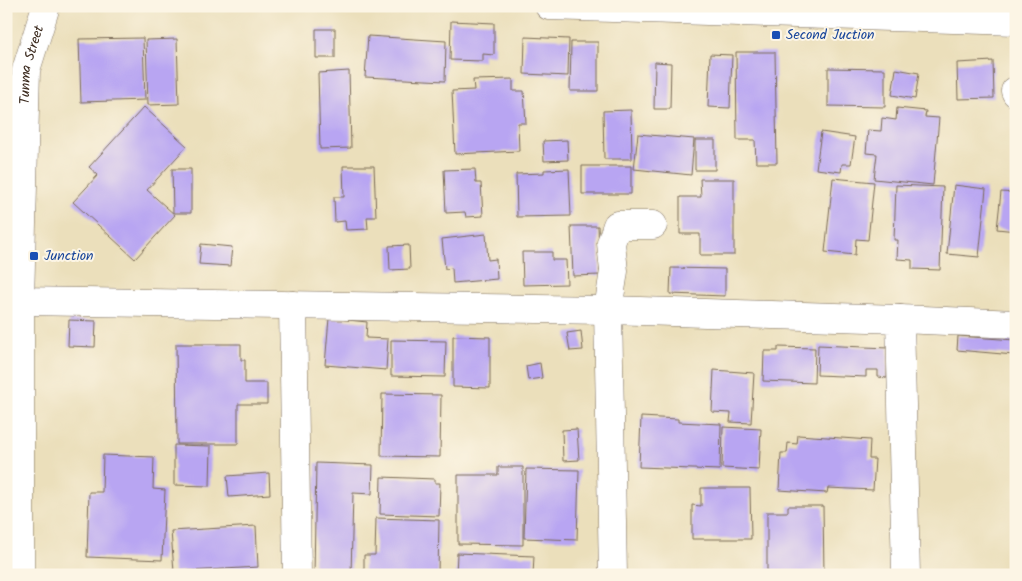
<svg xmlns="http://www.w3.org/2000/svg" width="1022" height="581" font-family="Kalam,sans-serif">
<rect width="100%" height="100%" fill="#fcf5e5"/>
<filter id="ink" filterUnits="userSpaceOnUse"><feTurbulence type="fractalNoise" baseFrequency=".02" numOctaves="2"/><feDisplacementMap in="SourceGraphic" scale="10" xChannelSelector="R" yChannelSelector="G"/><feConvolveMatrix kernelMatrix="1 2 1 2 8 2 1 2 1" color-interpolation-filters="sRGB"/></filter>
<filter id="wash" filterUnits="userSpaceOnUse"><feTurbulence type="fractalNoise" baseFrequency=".0096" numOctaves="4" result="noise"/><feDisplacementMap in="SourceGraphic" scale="20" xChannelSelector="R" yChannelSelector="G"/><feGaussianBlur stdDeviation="1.12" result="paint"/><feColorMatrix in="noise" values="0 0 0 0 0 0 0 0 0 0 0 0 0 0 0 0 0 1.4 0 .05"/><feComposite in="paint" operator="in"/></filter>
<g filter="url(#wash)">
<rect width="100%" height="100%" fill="#ebdfbb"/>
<g id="blocks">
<path fill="#b8a5f2" d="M451,21l43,2v32l-11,-1v7l-33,-1z
M316,29h19v29h-19z
M368,36l78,5 -1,40 -80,-4z
M525,37l44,2 -1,37 -44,-2z
M143,38l2,62 -64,2 -2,-63z
M177,39l2,65 -31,1 -2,-65z
M571,42h27v49h-28z
M736,52h39l2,111h-21l-1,-23h-18z
M710,54l22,1 -2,53 -22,-1z
M993,61l1,37 -36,1 -1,-36z
M655,62l16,1 -1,46h-16z
M828,68l57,1v38l-57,-1z
M896,69l23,4 -4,26 -23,-4z
M349,71l2,77 -31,1 -2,-76z
M513,79v12h11l2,32h-8l1,28 -64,3 -3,-63 22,-1 -1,-10z
M144,107l43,39 -40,44 28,25 -40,44 -62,-57 25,-27 -9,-8z
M897,108l29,3 -1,6 14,1 -6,67 -59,-6 3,-25 -11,-1 2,-23 13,1 1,-13 14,2z
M631,110l1,49h-28l-1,-48z
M821,132l34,5 -4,27h-9l-1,8 -25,-3z
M638,134l56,5 -3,36 -57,-6z
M567,140l1,20 -24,1 -1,-20z
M695,140h20v30h-20z
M343,166h31l2,51h-9l1,12 -22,1 -1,-9 -10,1 -1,-25h10z
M582,166h49v28h-49z
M172,169h19v44h-18z
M475,169l1,14h5l2,33 -17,1 -1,-5 -19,1 -2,-43z
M569,169l2,47 -54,1 -1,-43 28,-1v-3z
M833,178l41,4 -6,58 -12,-1 -1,16 -30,-3z
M700,179h34v76h-34v-21h-20v-37h21z
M896,185l47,2 -3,83 -28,-1v-9l-15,-1 1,-19h-4z
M954,185l32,4 -7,68 -32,-3z
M1001,192l15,1v38l-19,-2z
M571,226h27l2,49 -27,1z
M486,234l2,26 8,-1 1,20 -44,4 -1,-15 -7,1 -3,-30z
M201,244l31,3 -2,19 -31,-2z
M409,245l1,24 -20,1 -1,-24z
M522,252h30v8h14l1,24 -44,1z
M671,268l54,1v27l-55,-2z
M329,318l38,4 -1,16 22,1 -2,31 -61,-5z
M69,320l27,1 -1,26 -27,-1z
M581,331l2,19 -13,1 -3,-18z
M453,336l37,1v51l-37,-1z
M958,336l57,4 -1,15 -57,-5z
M391,340l55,1 -1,36 -54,-1z
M176,344h65v16h4v23h22v21h-29v40h-61z
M818,345l70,3 -1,30 -9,-1v-7h-12v7l-49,-2z
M778,347l37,1 -1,35 -51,-2 1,-30h14z
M540,363l2,15 -14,2 -2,-14z
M714,370l40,3 -3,50 -21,-1 1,-9 -19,-1z
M382,394l59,1 -1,62 -59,-1z
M641,417l37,2v3l43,2 -1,46 -81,-3z
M723,427l38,2 -2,41 -37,-2z
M577,429l2,31 -16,1 -1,-31z
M798,435l72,5 -1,19h6l-2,31 -45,-2 -1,5 -48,-3 2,-37h6l1,-10 9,1z
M174,445l37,1 -1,40 -36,-1z
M103,455l51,2 -1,32 12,1 -3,70 -75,-3 2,-65h13z
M316,463l57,2 -1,29 -19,-1 -2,82h-37z
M498,467h25v78l-65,-1v-69h40z
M526,469l53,1 -2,70 -53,-2z
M269,473l1,21 -41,3 -2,-21z
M381,477l54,2v4h5l-1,33 -59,-2z
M701,488h49l1,51h-59v-34l9,1z
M788,506h35l1,69h-57v-63h21z
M376,518l63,2 -1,55h-74v-20h11z
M256,526l2,41 -84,5 -3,-41z
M457,553l77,3 -1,19h-77z"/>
</g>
</g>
<g filter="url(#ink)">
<use href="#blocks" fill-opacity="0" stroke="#796955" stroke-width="1"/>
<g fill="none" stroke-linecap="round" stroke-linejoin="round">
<defs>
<g id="minor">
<path d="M549,6l467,15"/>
<path d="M1015,91l1,2"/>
<path d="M20,301l588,9 292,9 6,256"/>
<path d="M293,305l4,270"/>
<path d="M900,319l116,5"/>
<path id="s1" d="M20,575v-274l6,-231 20,-64"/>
<path d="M613,575l-5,-265 6,-39 -3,-28 6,-18h36"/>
</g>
</defs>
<use href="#minor" stroke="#796955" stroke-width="29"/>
<use href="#minor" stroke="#fff" stroke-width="28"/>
</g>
</g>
<g fill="#1a4fb4" stroke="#fcf5e5" stroke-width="2">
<rect x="771" y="30" width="10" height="10" rx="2.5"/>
<rect x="29" y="251" width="10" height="10" rx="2.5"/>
</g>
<g text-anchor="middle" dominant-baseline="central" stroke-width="4" stroke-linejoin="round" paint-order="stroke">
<g font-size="14" fill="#164399" stroke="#fcf5e5" text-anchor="start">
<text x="786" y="35">Second Juction</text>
<text x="44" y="256">Junction</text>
</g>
<g font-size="14" fill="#3b2a1e" stroke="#fcf5e5">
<text stroke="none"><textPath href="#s1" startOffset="511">Tunma Street</textPath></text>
</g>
</g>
<rect width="1022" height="581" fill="none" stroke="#fcf5e5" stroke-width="25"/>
</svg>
